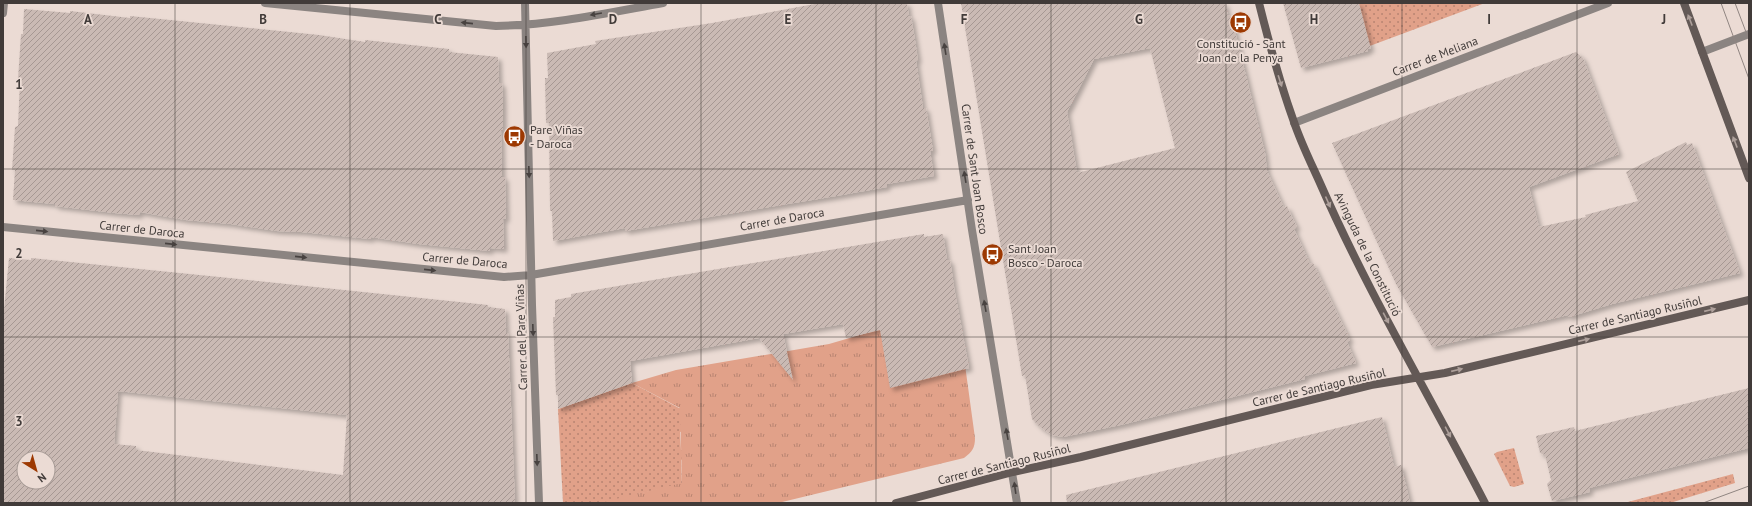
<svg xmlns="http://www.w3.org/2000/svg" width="1752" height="506" font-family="'PT Sans',sans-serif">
<defs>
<pattern id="grass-dots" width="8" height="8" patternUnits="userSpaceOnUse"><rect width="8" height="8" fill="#e1a189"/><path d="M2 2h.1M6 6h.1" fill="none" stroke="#b88471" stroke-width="1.8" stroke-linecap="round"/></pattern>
<pattern id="park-tufts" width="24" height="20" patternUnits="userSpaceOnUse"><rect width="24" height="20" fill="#e1a189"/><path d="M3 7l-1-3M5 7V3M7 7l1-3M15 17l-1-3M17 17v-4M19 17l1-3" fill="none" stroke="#b88471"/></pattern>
<pattern id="building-hatch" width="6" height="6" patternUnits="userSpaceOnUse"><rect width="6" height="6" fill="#cabab4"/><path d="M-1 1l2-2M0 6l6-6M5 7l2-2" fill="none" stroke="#a69893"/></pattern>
<filter id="shadow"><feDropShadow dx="3.5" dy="3.5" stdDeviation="2" flood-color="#0004"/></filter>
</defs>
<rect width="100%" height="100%" fill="#ebdbd4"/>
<path fill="url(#grass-dots)" d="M1355,3h130l-118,44z
M632,383l47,25 73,6 -72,18 1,18 77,-9 -77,19 1,24 -44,10v9h-75l-5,-94z
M1514,448l10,36 -10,3 -4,-1 -16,-32 3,-2z
M1733,474l2,9 -65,20h-46z"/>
<path fill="url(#park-tufts)" d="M884,328l81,37 10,73c0,10 -3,14 -11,20l-186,45h-179l83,-20 -2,-75 -48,-25 44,-13 153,-26z"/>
<path fill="url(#building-hatch)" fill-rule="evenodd" filter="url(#shadow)" d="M820,3h87l2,14 2,-1 3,18 4,26 -2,1 7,47h3l7,43h-3l4,25 -47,8v3l-51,9 -211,35v-3l-72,13 -1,-30h-2l-1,-88h-3l-1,-45h3l-1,-25 49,-9 -1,-3 117,-18z
M961,3h264l3,13 3,-1 34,138 2,18 17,37 3,-2 5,11 5,10 -3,2 16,35 3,-1 37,77 -3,2 9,21 -51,13v3l-180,45 -62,13 -11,-2 -12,-8 -8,-8 -7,-44 -3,1zM1150,48l25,100 -98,25 -10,-61 27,-53z
M1283,3h76l12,46h-3v2l-67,17z
M24,9l46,4v-2l60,7v-2l189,19 46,7v-2l84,9v3l49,5 1,26h3l1,19v28h-2l1,47h3l1,42h-3l1,30 -14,-1v3l-71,-7 -48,-7v2l-69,-7 -25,-1 -46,-7 -45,-4 -46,-8 -1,3 -24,-2 -60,-7v-2l-42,-4 2,-30h-3l3,-43 3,-1 2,-46 -2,-1 3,-45h2z
M1576,52l7,6 36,96 -90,33 10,40 47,-10 -1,-2 53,-14 -12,-29 60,-30 1,3 5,-2 48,130 -128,31 -43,13 -1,-2 -136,32 -36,-63 -64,-141z
M924,234v3l19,-3 4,26h3l5,33 14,75 -79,20 -10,-58 -34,8 -3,-14 -60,10 10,46 -34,-42 -129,23 2,22 -74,26v-14h-2l-3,-78h2v-17l16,-3v-3z
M9,258l22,2v-2l208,21 249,26v2l17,2 1,24h2l7,170h-512v-183zM118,391l229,24 -4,60 -207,-25v-4l-22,-2zM24,458h24v24h-24z
M1749,388v60l-160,40 1,4 -38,9 -5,-17 4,-4 -6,-25 -5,-2 -4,-17 38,-9 1,4z
M1382,417l12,50 7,-2 9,38h-343l-1,-8z"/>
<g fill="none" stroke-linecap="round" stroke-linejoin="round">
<path stroke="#8b8481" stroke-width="8" d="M265,3l231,23c56,-1 111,-13 167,-23
M525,3l7,302 7,198
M938,3l34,227 45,273
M3,13l1,-10
M1702,52l47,-18
M1294,123l314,-120
M3,227l501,50 27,-2 437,-75"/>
<path stroke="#635956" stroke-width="8" d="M1259,3c10,40 21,80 35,119 7,21 17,41 26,61 48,110 110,213 165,320
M1684,3l65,175
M896,503l117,-31 68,-15 290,-72 74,-12 304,-73"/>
<path stroke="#908581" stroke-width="1" d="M1721,3l28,76
M1735,3l14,37
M1703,503l46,-17
M1748,503h1"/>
</g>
<defs><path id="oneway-solid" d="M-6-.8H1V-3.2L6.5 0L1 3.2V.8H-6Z"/></defs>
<g fill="#484240">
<use href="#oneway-solid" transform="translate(596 14) rotate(170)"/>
<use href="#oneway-solid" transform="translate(467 23) rotate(-174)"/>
<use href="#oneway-solid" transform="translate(526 42) rotate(89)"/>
<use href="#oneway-solid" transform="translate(945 49) rotate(-99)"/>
<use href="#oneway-solid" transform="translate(529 172) rotate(88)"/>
<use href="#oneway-solid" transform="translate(965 177) rotate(-99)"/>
<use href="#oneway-solid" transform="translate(42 231) rotate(6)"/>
<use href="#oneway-solid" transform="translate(171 244) rotate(6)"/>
<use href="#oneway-solid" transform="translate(301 257) rotate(6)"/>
<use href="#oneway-solid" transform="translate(430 270) rotate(6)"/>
<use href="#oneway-solid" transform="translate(985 306) rotate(-100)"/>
<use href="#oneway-solid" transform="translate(533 330) rotate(88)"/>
<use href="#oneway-solid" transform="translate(1007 434) rotate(-100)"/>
<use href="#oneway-solid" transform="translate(537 460) rotate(88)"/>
<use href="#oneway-solid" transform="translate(1015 488) rotate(-98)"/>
</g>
<g fill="#aea09b">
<use href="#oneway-solid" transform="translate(1690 20) rotate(-111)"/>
<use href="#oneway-solid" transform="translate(1280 81) rotate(72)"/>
<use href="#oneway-solid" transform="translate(1735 142) rotate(-111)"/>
<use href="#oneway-solid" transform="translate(1328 202) rotate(66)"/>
<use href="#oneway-solid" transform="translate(1710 310) rotate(-13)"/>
<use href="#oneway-solid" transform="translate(1386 318) rotate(62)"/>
<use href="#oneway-solid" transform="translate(1584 340) rotate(-13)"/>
<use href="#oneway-solid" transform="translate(1457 370) rotate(-13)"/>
<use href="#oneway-solid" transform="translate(1448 432) rotate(62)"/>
</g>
<path fill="none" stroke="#413b39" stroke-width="1" stroke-opacity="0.55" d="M175,3v500M350,3v500M526,3v500M701,3v500M876,3v500M1051,3v500M1226,3v500M1402,3v500M1577,3v500M3,169h1746M3,337h1746"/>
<defs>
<symbol id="bus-disc" viewBox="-11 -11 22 22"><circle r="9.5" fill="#9d3902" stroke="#ebdbd4"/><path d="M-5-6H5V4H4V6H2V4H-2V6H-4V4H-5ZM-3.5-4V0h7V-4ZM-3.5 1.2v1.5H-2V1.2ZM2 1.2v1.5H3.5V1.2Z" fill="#fff"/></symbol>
</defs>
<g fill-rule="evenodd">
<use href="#bus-disc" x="1228" y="10" width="25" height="25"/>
<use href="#bus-disc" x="502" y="124" width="25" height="25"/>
<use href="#bus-disc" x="980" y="242" width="25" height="25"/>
</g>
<g text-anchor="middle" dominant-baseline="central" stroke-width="3.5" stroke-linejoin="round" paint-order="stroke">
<g font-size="12" fill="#413b39" stroke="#ebdbd4" text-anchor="start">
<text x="1241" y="43" text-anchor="middle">Constitució - Sant<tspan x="1241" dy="14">Joan de la Penya</tspan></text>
<text x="530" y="129">Pare Viñas<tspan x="530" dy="14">- Daroca</tspan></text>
<text x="1008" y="248">Sant Joan<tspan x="1008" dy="14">Bosco - Daroca</tspan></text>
</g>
<g font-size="12" fill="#413b39" stroke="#ebdbd4">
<text transform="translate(1435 56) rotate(-21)">Carrer de Meliana</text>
<text transform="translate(975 169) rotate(82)">Carrer de Sant Joan Bosco</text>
<text transform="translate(782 219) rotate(-10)">Carrer de Daroca</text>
<text transform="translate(142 229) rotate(6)">Carrer de Daroca</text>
<text transform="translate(1368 254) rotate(64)">Avinguda de la Constitució</text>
<text transform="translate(465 260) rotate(5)">Carrer de Daroca</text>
<text transform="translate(1635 315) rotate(-13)">Carrer de Santiago Rusiñol</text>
<text transform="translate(521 337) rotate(-92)">Carrer del Pare Viñas</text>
<text transform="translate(1319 387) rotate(-13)">Carrer de Santiago Rusiñol</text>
<text transform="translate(1004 464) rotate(-14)">Carrer de Santiago Rusiñol</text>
</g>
</g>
<g font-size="13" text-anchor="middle" font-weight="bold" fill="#413b39" stroke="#ebdbd4" stroke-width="3.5" stroke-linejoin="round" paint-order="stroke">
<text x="88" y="24">A</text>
<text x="263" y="24">B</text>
<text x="438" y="24">C</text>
<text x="613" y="24">D</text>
<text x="788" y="24">E</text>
<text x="964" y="24">F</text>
<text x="1139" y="24">G</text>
<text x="1314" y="24">H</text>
<text x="1489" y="24">I</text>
<text x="1664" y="24">J</text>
<text x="19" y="89">1</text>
<text x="19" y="258">2</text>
<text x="19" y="426">3</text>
</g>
<rect width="1752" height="506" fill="none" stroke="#413b39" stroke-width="8"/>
<g transform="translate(36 470) rotate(143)"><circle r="19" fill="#ebdbd4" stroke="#a79b96"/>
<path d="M0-3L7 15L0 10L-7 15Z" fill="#9d3902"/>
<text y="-6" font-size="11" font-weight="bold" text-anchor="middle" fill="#413b39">N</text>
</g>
</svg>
